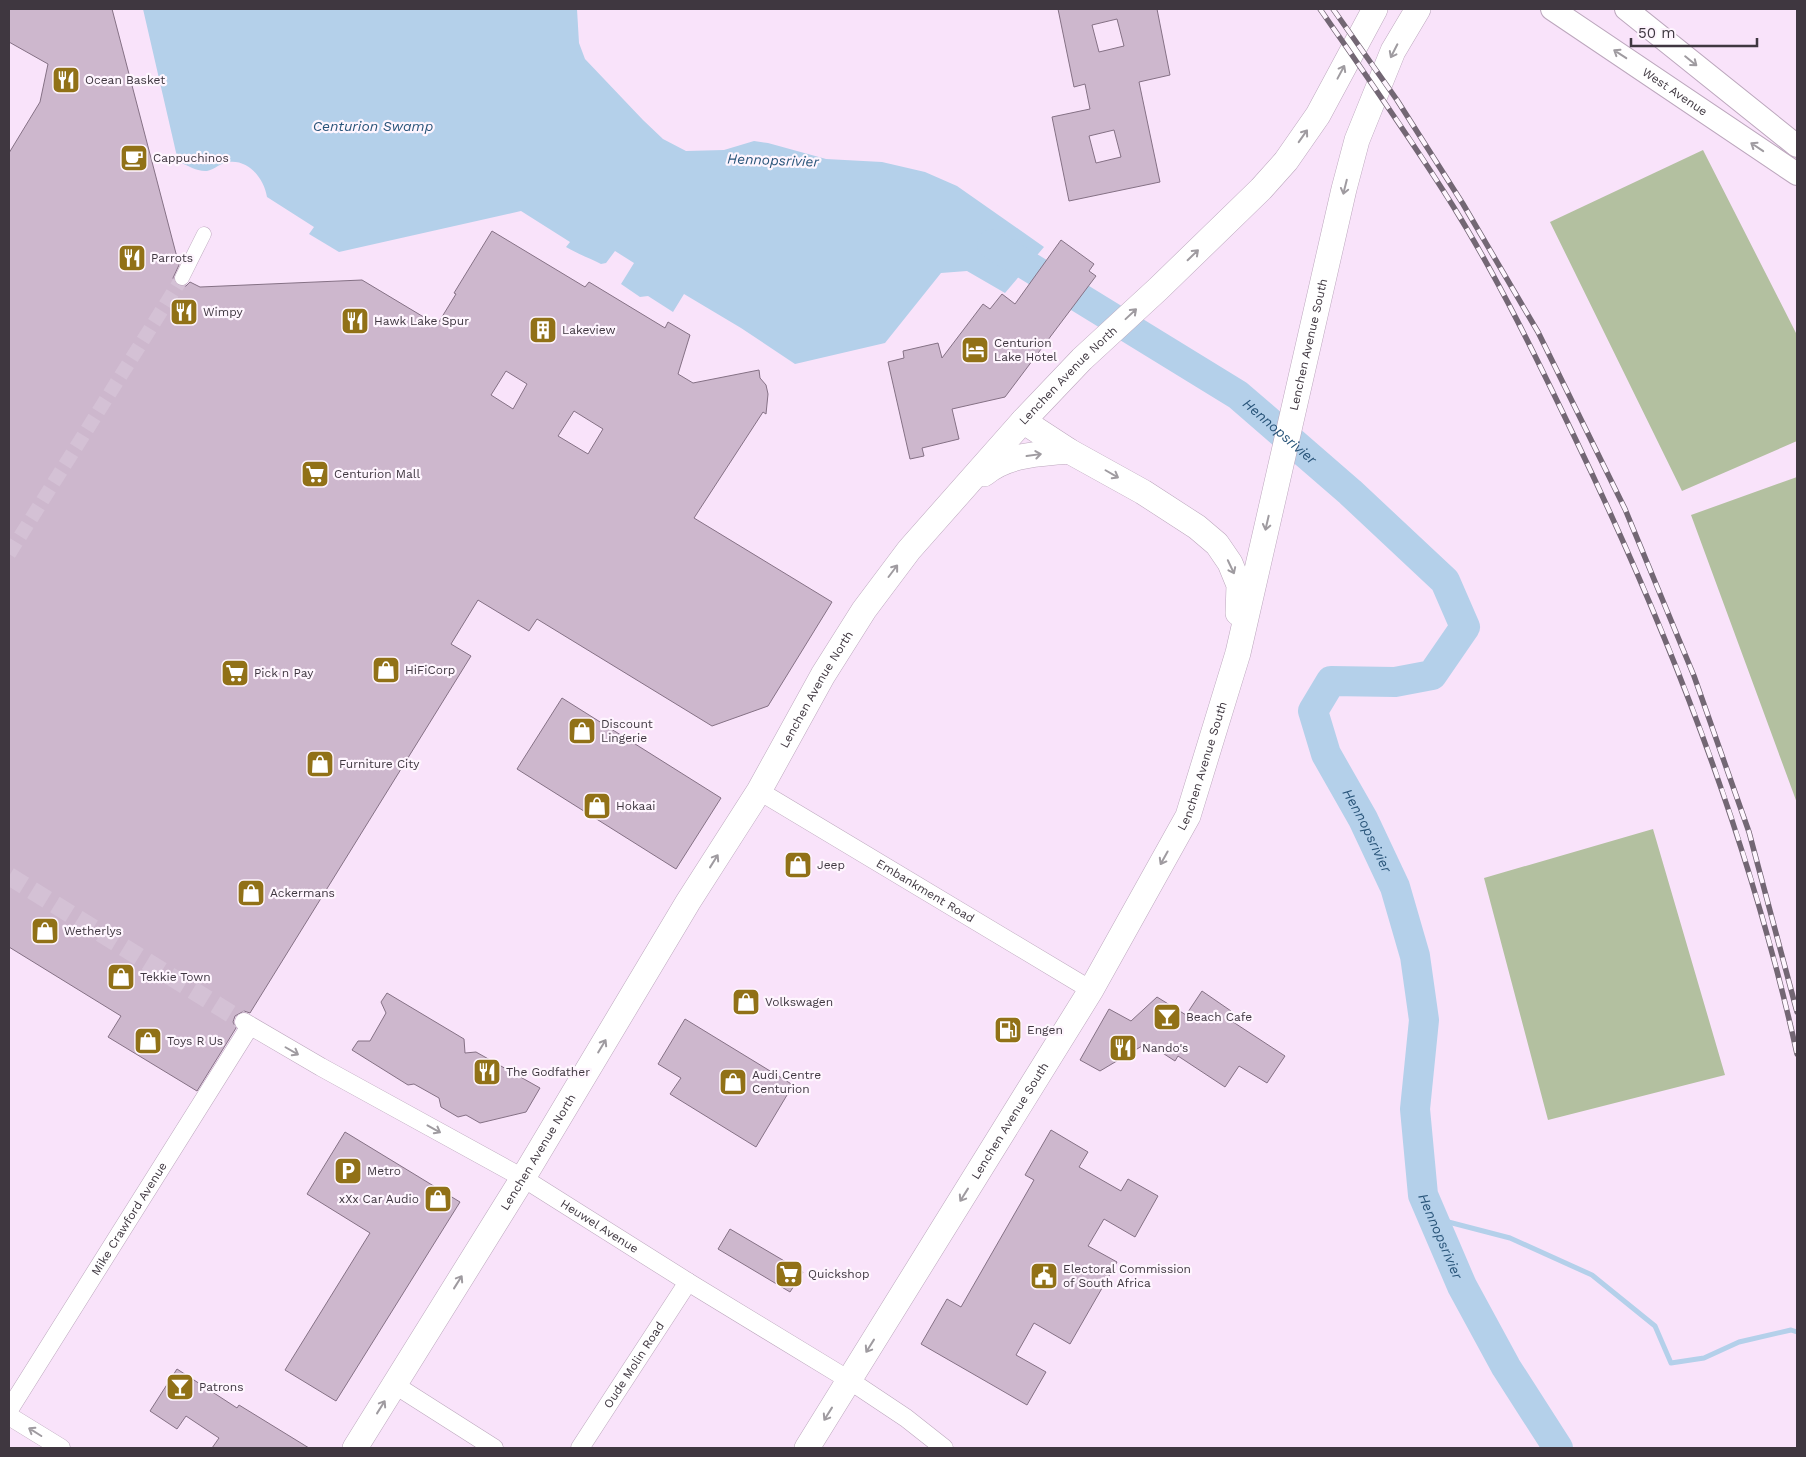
<svg xmlns="http://www.w3.org/2000/svg" width="1806" height="1457" font-family="'Work Sans',sans-serif">
<rect width="100%" height="100%" fill="#f9e3fa"/>
<path fill="#b3c0a0" d="M1703,150l94,185v106l-115,50 -132,-269z
M1797,477v326l-106,-288z
M1653,829l72,246 -177,45 -64,-242z"/>
<path fill="#b4d0ea" d="M143,9h434l2,34 6,16 58,61 20,19 23,12 38,-1 30,-9 14,2 58,16 56,3 43,10 32,14 87,61 -39,46 -38,-22 -26,2 -56,70 -90,21 -54,-36 -57,-34 -11,18 -25,-16 -8,1 -19,-13 13,-21 -19,-12 -9,12 -5,1c-12,-6 -23,-10 -35,-17l4,-5 -49,-31 -182,41 -30,-18 5,-7 -47,-30c-3,-18 -18,-38 -39,-35 -8,1 -14,8 -21,9 -9,1 -21,-6 -29,-10z"/>
<g fill="none" stroke-linecap="round" stroke-linejoin="round">
<path stroke="#b4d0ea" stroke-width="5" d="M1433,1218l77,20 82,37 63,51 16,37 33,-5 35,-16 52,-12 6,2"/>
<path stroke="#b4d0ea" stroke-width="30" id="s1" d="M992,244l246,151 112,97 95,89 20,46 -33,48 -37,7 -64,-1 -18,30 13,43 37,65 32,68 20,69 9,64 -9,89 8,86 39,91 44,81 52,81"/>
</g>
<path fill="#cdb7cd" stroke="#857185" fill-rule="evenodd" d="M9,9h103l67,256 -6,13 2,5 4,3h7l4,-4 10,5 162,-7 75,45 19,-31 -2,-1 38,-62 93,56 4,-5 76,46 3,-6 22,13 -12,39 15,9 66,-13 1,8 6,7 2,9 -2,20 -3,-2 -69,106 138,84 -64,104 -56,20 -175,-107 -8,12 -51,-31 -27,44 20,12 -221,357 -6,-2 -9,5 -2,6 3,6 -39,63 -89,-54 13,-21 -112,-69v-794l31,-51 8,-38 -39,-22zM506,371l21,13 -14,25 -22,-14zM574,411l29,18 -15,25 -30,-18z
M1058,9h99l13,66 -31,7 21,100 -91,19 -17,-84 38,-8 -5,-25 -11,3zM1117,19l7,27 -25,6 -7,-27zM1114,130l7,27 -25,6 -7,-27z
M1061,240l33,24 -5,7 7,5 -91,121 -53,12 7,30 -37,9 2,8 -14,3 -22,-97 16,-4 -1,-7 35,-8 4,15 41,-54 7,5 12,-15 13,10z
M562,698l159,100 -45,71 -159,-100z
M1202,991l29,20 -4,7 58,38 -18,27 -28,-17 -14,21 -47,-31 -3,5 -28,-18 -47,28 -20,-11 29,-51 22,12 26,-24 29,18z
M387,993l77,46 1,14 11,-1 64,36 -14,24 -46,11 -14,-8 -8,2 -17,-10 -2,-9 -25,-14 -6,1 -56,-35 6,-9h12l16,-28 -5,-11z
M685,1019l108,66 -37,62 -86,-53 11,-16 -23,-14z
M1051,1130l37,22 -9,15 42,24 7,-12 30,17 -23,41 -31,-18 -16,27 29,16 -47,82 -36,-21 -18,32 30,17 -19,33 -106,-61 26,-45 14,8 73,-127 -9,-5z
M345,1132l115,70 -124,199 -51,-31 85,-137 -63,-39z
M730,1229l73,43 -13,20 -72,-43z
M177,1369l60,39 2,-3 70,43h-97l7,-10 -33,-22 -9,13 -27,-18z"/>
<g fill="none" stroke-linecap="round" stroke-linejoin="round">
<path stroke="#d4c1d5" stroke-width="14" stroke-dasharray="14 7" stroke-linecap="butt" d="M9,554l173,-276"/>
<path stroke="#d4c1d5" stroke-width="18" stroke-dasharray="18 9" stroke-linecap="butt" d="M9,876l235,146"/>
<defs>
<path id="pedestrian" d="M182,278l22,-44"/>
<g id="minor">
<path id="s2" d="M759,791l332,199"/>
<path id="s3" d="M244,1022l77,45 202,111 165,104 161,98 57,38 38,30"/>
<path d="M395,1385l99,63"/>
<path id="s4" d="M9,1410l241,-384"/>
<path d="M9,1416l52,32"/>
<path id="s5" d="M580,1448l108,-166"/>
</g>
<g id="tertiary">
<path id="s6" d="M1552,9l245,165"/>
<path d="M1626,9l171,137"/>
</g>
<g id="secondary">
<path d="M1023,421l46,30 74,41 54,35 20,17 13,19 9,22 -1,28"/>
<path d="M984,474c23,-20 56,-20 85,-23"/>
<path id="s7" d="M355,1448l168,-270 165,-276 71,-111 64,-116 41,-65 45,-60 114,-129 59,-62 76,-70 103,-100 25,-28 32,-46 57,-106"/>
<path id="s8" d="M807,1448l284,-458 97,-174 50,-163 106,-464 13,-49 36,-89 25,-42"/>
</g>
</defs>
<use href="#pedestrian" stroke="#bca7bd" stroke-width="15"/>
<use href="#minor" stroke="#bca7bd" stroke-width="19"/>
<use href="#tertiary" stroke="#bca7bd" stroke-width="24"/>
<use href="#secondary" stroke="#bca7bd" stroke-width="26"/>
<use href="#pedestrian" stroke="#fff" stroke-width="14"/>
<use href="#minor" stroke="#fff" stroke-width="18"/>
<use href="#tertiary" stroke="#fff" stroke-width="22"/>
<use href="#secondary" stroke="#fff" stroke-width="25"/>
<defs>
<path id="rail" d="M1320,9c45,65 91,130 133,197 46,74 84,153 122,232 95,197 175,402 222,616
M1333,9l64,91 66,104 75,128 87,177 69,167 55,156 48,180"/>
</defs>
<use href="#rail" stroke="#736774" stroke-width="5.5"/>
<use href="#rail" stroke="#fef5fe" stroke-width="4" stroke-dasharray="11" stroke-linecap="butt"/>
</g>
<defs><path id="oneway-shaft" d="M-6 0H5M1.5-3L5.5 0L1.5 3" fill="none" stroke-width="1.6" stroke-linecap="round" stroke-linejoin="round" transform="scale(1.25)"/></defs>
<g stroke="#9f9ba0">
<use href="#oneway-shaft" transform="translate(1394 51) rotate(117)"/>
<use href="#oneway-shaft" transform="translate(1620 54) rotate(-147)"/>
<use href="#oneway-shaft" transform="translate(1691 61) rotate(39)"/>
<use href="#oneway-shaft" transform="translate(1341 72) rotate(-62)"/>
<use href="#oneway-shaft" transform="translate(1303 136) rotate(-55)"/>
<use href="#oneway-shaft" transform="translate(1757 147) rotate(-146)"/>
<use href="#oneway-shaft" transform="translate(1345 187) rotate(104)"/>
<use href="#oneway-shaft" transform="translate(1193 255) rotate(-44)"/>
<use href="#oneway-shaft" transform="translate(1131 314) rotate(-43)"/>
<use href="#oneway-shaft" transform="translate(1034 455) rotate(-8)"/>
<use href="#oneway-shaft" transform="translate(1112 474) rotate(30)"/>
<use href="#oneway-shaft" transform="translate(1267 523) rotate(103)"/>
<use href="#oneway-shaft" transform="translate(1231 567) rotate(65)"/>
<use href="#oneway-shaft" transform="translate(893 571) rotate(-53)"/>
<use href="#oneway-shaft" transform="translate(1164 858) rotate(119)"/>
<use href="#oneway-shaft" transform="translate(714 861) rotate(-58)"/>
<use href="#oneway-shaft" transform="translate(602 1046) rotate(-59)"/>
<use href="#oneway-shaft" transform="translate(292 1051) rotate(30)"/>
<use href="#oneway-shaft" transform="translate(434 1129) rotate(29)"/>
<use href="#oneway-shaft" transform="translate(964 1195) rotate(122)"/>
<use href="#oneway-shaft" transform="translate(458 1282) rotate(-58)"/>
<use href="#oneway-shaft" transform="translate(870 1346) rotate(122)"/>
<use href="#oneway-shaft" transform="translate(381 1407) rotate(-58)"/>
<use href="#oneway-shaft" transform="translate(828 1414) rotate(122)"/>
<use href="#oneway-shaft" transform="translate(35 1432) rotate(-148)"/>
</g>
<defs>
<symbol id="restaurant-square" viewBox="-11 -11 22 22"><rect x="-9" y="-9" width="18" height="18" rx="4" fill="#917117" stroke="#fef5fe"/><path d="M-5-6h1v4h1v-4h1v4h1v-4h1v5L-1.5 .5V6h-2V.5L-5-1ZM5-6V6H3V1.5H1.5Q1.5-4 5-6Z" fill="#fff"/></symbol>
<symbol id="cafe-square" viewBox="-11 -11 22 22"><rect x="-9" y="-9" width="18" height="18" rx="4" fill="#917117" stroke="#fef5fe"/><path d="M-5.5-4.5H6V0H3Q3 3.5 0 3.5H-2.5Q-5.5 3.5-5.5 0ZM3-3.2v2h1.7v-2ZM-6 4.5H4V6H-6Z" fill="#fff"/></symbol>
<symbol id="building-square" viewBox="-11 -11 22 22"><rect x="-9" y="-9" width="18" height="18" rx="4" fill="#917117" stroke="#fef5fe"/><path d="M-4-6H4V6H1V3H-1V6H-4ZM-2.5-4.3h1.7v1.8h-1.7ZM.8-4.3h1.7v1.8H.8ZM-2.5-1h1.7V.8h-1.7ZM.8-1h1.7V.8H.8Z" fill="#fff"/></symbol>
<symbol id="hotel-square" viewBox="-11 -11 22 22"><rect x="-9" y="-9" width="18" height="18" rx="4" fill="#917117" stroke="#fef5fe"/><path d="M-6-4.5h1.5V1H6V5H4.5V3h-9V5H-6ZM-4 0a1.8 1.8 0 1 1 3.6 0ZM.5 0V-2.5h3Q6-2.5 6 0Z" fill="#fff"/></symbol>
<symbol id="supermarket-square" viewBox="-11 -11 22 22"><rect x="-9" y="-9" width="18" height="18" rx="4" fill="#917117" stroke="#fef5fe"/><path d="M-6-5.5h2.5l.6 2H6L4.5 2H-2.5L-4.4-4H-6ZM-1.5 3.2a1.3 1.3 0 1 0 .1 0ZM3 3.2a1.3 1.3 0 1 0 .1 0Z" fill="#fff"/></symbol>
<symbol id="shop-square" viewBox="-11 -11 22 22"><rect x="-9" y="-9" width="18" height="18" rx="4" fill="#917117" stroke="#fef5fe"/><path d="M-5-2.5h2.3a2.7 3.5 0 0 1 5.4 0H5L5.5 6h-11ZM-1.5-2.5h3a1.5 2.3 0 0 0-3 0Z" fill="#fff"/></symbol>
<symbol id="bar-square" viewBox="-11 -11 22 22"><rect x="-9" y="-9" width="18" height="18" rx="4" fill="#917117" stroke="#fef5fe"/><path d="M-6-5H6L.8 .8V4.5H3.5V6h-7V4.5H-.8V.8Z" fill="#fff"/></symbol>
<symbol id="fuel-square" viewBox="-11 -11 22 22"><rect x="-9" y="-9" width="18" height="18" rx="4" fill="#917117" stroke="#fef5fe"/><path d="M-5.5-6h7V0h2V4h1.3V-2.5L3-4.5l.8-.8L6-3V5H2.5V1h-1V6h-7ZM-4.2-4.7v3.2H.2V-4.7Z" fill="#fff"/></symbol>
<symbol id="parking-square" viewBox="-11 -11 22 22"><rect x="-9" y="-9" width="18" height="18" rx="4" fill="#917117" stroke="#fef5fe"/><path d="M-3.5-5.5H1a3.5 3.5 0 0 1 0 7H-1V5.5H-3.5ZM-1-3.4V-.6H.8a1.4 1.4 0 0 0 0-2.8Z" fill="#fff"/></symbol>
<symbol id="civic-square" viewBox="-11 -11 22 22"><rect x="-9" y="-9" width="18" height="18" rx="4" fill="#917117" stroke="#fef5fe"/><path d="M-.6-6.5H3V-4.5H.6V-3L4-1V1h2V6H-6V1h2V-1L-.6-3ZM-1.2 2.5V6h2.4V2.5Z" fill="#fff"/></symbol>
</defs>
<g fill-rule="evenodd">
<use href="#restaurant-square" x="50" y="64" width="32" height="32"/>
<use href="#cafe-square" x="118" y="142" width="32" height="32"/>
<use href="#restaurant-square" x="116" y="242" width="32" height="32"/>
<use href="#restaurant-square" x="168" y="296" width="32" height="32"/>
<use href="#restaurant-square" x="339" y="305" width="32" height="32"/>
<use href="#building-square" x="527" y="314" width="32" height="32"/>
<use href="#hotel-square" x="959" y="334" width="32" height="32"/>
<use href="#supermarket-square" x="299" y="458" width="32" height="32"/>
<use href="#shop-square" x="370" y="654" width="32" height="32"/>
<use href="#supermarket-square" x="219" y="657" width="32" height="32"/>
<use href="#shop-square" x="566" y="715" width="32" height="32"/>
<use href="#shop-square" x="304" y="748" width="32" height="32"/>
<use href="#shop-square" x="581" y="790" width="32" height="32"/>
<use href="#shop-square" x="782" y="849" width="32" height="32"/>
<use href="#shop-square" x="235" y="877" width="32" height="32"/>
<use href="#shop-square" x="29" y="915" width="32" height="32"/>
<use href="#shop-square" x="105" y="961" width="32" height="32"/>
<use href="#shop-square" x="730" y="986" width="32" height="32"/>
<use href="#bar-square" x="1151" y="1001" width="32" height="32"/>
<use href="#fuel-square" x="992" y="1014" width="32" height="32"/>
<use href="#shop-square" x="132" y="1025" width="32" height="32"/>
<use href="#restaurant-square" x="1107" y="1032" width="32" height="32"/>
<use href="#restaurant-square" x="471" y="1056" width="32" height="32"/>
<use href="#shop-square" x="717" y="1066" width="32" height="32"/>
<use href="#parking-square" x="332" y="1155" width="32" height="32"/>
<use href="#shop-square" x="422" y="1183" width="32" height="32"/>
<use href="#supermarket-square" x="773" y="1258" width="32" height="32"/>
<use href="#civic-square" x="1028" y="1260" width="32" height="32"/>
<use href="#bar-square" x="164" y="1371" width="32" height="32"/>
</g>
<g text-anchor="middle" dominant-baseline="central" stroke-width="4.5" stroke-linejoin="round" paint-order="stroke">
<g font-size="12" fill="#3f3740" stroke="#fef5fe" text-anchor="start">
<text x="85" y="80">Ocean Basket</text>
<text x="153" y="158">Cappuchinos</text>
<text x="151" y="258">Parrots</text>
<text x="203" y="312">Wimpy</text>
<text x="374" y="321">Hawk Lake Spur</text>
<text x="562" y="330">Lakeview</text>
<text x="994" y="343">Centurion<tspan x="994" dy="14">Lake Hotel</tspan></text>
<text x="334" y="474">Centurion Mall</text>
<text x="405" y="670">HiFiCorp</text>
<text x="254" y="673">Pick n Pay</text>
<text x="601" y="724">Discount<tspan x="601" dy="14">Lingerie</tspan></text>
<text x="339" y="764">Furniture City</text>
<text x="616" y="806">Hokaai</text>
<text x="817" y="865">Jeep</text>
<text x="270" y="893">Ackermans</text>
<text x="64" y="931">Wetherlys</text>
<text x="140" y="977">Tekkie Town</text>
<text x="765" y="1002">Volkswagen</text>
<text x="1186" y="1017">Beach Cafe</text>
<text x="1027" y="1030">Engen</text>
<text x="167" y="1041">Toys R Us</text>
<text x="1142" y="1048">Nando's</text>
<text x="506" y="1072">The Godfather</text>
<text x="752" y="1075">Audi Centre<tspan x="752" dy="14">Centurion</tspan></text>
<text x="367" y="1171">Metro</text>
<text x="419" y="1199" text-anchor="end">xXx Car Audio</text>
<text x="1063" y="1269">Electoral Commission<tspan x="1063" dy="14">of South Africa</tspan></text>
<text x="808" y="1274">Quickshop</text>
<text x="199" y="1387">Patrons</text>
</g>
<g font-size="12" fill="#3f3740" stroke="#fef5fe">
<text stroke="none"><textPath href="#s6" startOffset="148">West Avenue</textPath></text>
<text stroke="none"><textPath href="#s8" startOffset="1225">Lenchen Avenue South</textPath></text>
<text stroke="none"><textPath href="#s7" startOffset="1292">Lenchen Avenue North</textPath></text>
<text stroke="none"><textPath href="#s7" startOffset="888">Lenchen Avenue North</textPath></text>
<text stroke="none"><textPath href="#s8" startOffset="790">Lenchen Avenue South</textPath></text>
<text stroke="none"><textPath href="#s2" startOffset="194">Embankment Road</textPath></text>
<text stroke="none"><textPath href="#s8" startOffset="385">Lenchen Avenue South</textPath></text>
<text stroke="none"><textPath href="#s7" startOffset="348">Lenchen Avenue North</textPath></text>
<text stroke="none"><textPath href="#s4" startOffset="226">Mike Crawford Avenue</textPath></text>
<text stroke="none"><textPath href="#s3" startOffset="410">Heuwel Avenue</textPath></text>
<text stroke="none"><textPath href="#s5" startOffset="99">Oude Molin Road</textPath></text>
</g>
<g font-size="14" font-style="italic" fill="#285479" stroke="#fef5fe">
<text x="373" y="126">Centurion Swamp</text>
<text transform="translate(773 160) rotate(2)">Hennopsrivier</text>
<text stroke="none"><textPath href="#s1" startOffset="344">Hennopsrivier</textPath></text>
<text stroke="none"><textPath href="#s1" startOffset="944">Hennopsrivier</textPath></text>
<text stroke="none"><textPath href="#s1" startOffset="1364">Hennopsrivier</textPath></text>
</g>
</g>
<rect width="1806" height="1457" fill="none" stroke="#3f3740" stroke-width="20"/>
<path d="M1631 38v8h126v-8" fill="none" stroke="#3f3740" stroke-width="2.5"/>
<text x="1638" y="38" font-size="15" fill="#3f3740" stroke="#fef5fe" stroke-width="4" paint-order="stroke">50 m</text>
</svg>
